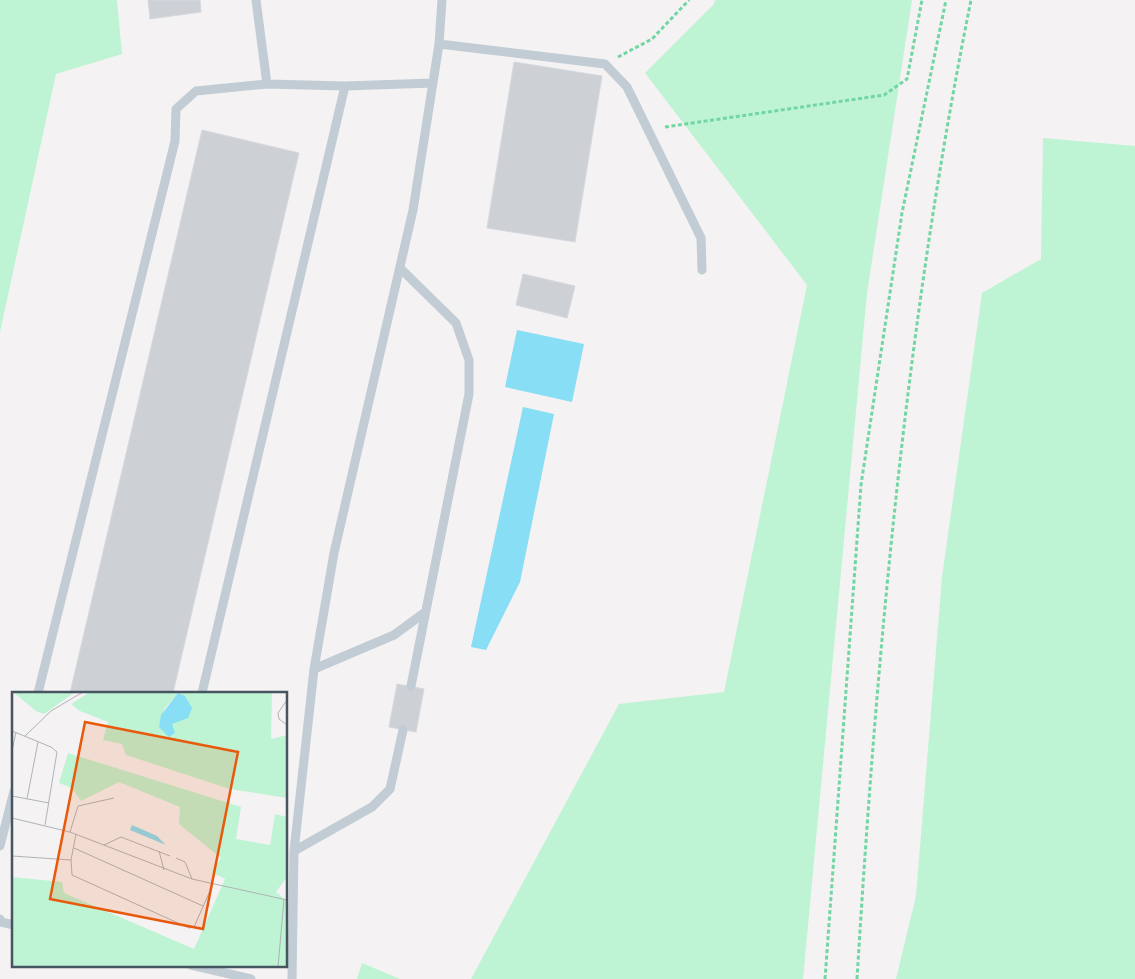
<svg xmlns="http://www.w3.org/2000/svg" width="1135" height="979" font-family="'Noto Sans',sans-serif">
<rect width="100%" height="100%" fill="#f4f2f2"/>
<path fill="#bef4d3" d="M0,0h117l5,54 -66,20 -56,258z
M715,0h197l-45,293 -64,686h-332l148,-275 105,-12 83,-407 -162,-212 69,-69z
M1043,138l92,8v833h-239l20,-83 26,-319 40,-284 59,-34z
M362,963l38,16h-43z"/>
<path fill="#87def5" d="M517,330l67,14 -12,58 -67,-15z
M523,407l31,7 -34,168 -34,68 -15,-3z"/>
<path fill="#cdd1d6" stroke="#d5d8de" d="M148,0h52l1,12 -51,7z
M514,62l88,14 -27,166 -88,-14z
M202,130l97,23 -126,540h-103z
M523,274l52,12 -8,32 -51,-13z
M397,684l27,5 -8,43 -27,-5z"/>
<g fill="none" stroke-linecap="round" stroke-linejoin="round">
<path stroke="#72d6a4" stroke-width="3" stroke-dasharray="4 2.5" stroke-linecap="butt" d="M618,57l34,-18 37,-39
M665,127l219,-32 23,-16 15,-79
M825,979l36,-494 41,-272 44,-213
M857,979c20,-328 49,-657 114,-979"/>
<path stroke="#c1ccd4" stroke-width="9" d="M256,0l11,84 78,2 88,-3
M439,44l166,20 22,23 74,151 1,32
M401,269l55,54 13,37v34l-58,292
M314,669l80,-34 30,-22
M38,693l137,-552 1,-32 20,-18 71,-7
M202,693l143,-607
M0,846l14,-55
M294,851l78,-44 18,-18 13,-59
M0,919l1,3 13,3
M191,965l60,14
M292,979l2,-128 20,-182 20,-116 79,-343 26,-166 3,-44"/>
</g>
<g transform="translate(12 692)">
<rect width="275" height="275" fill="#f4f2f2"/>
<path d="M1,0h62l-31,22 -8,-3zM78,0h182l-1,47 16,-4v63l-57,-9 -104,-34 -4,-11 -19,-4 5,-18 -28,-11 -9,-7zM166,1l4,26 -21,5 3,-15zM56,61l173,54 -5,32 34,6 5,-31 12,3v60l-11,15 11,9v66h-275v-90l50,5 2,11 130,56 31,-70 -13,-7 9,-14 -42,-34 1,-17 -61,-25 -38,19 -9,-13 -13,-5z" fill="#bef4d3" fill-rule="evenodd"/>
<path d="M166,1l7,3 7,12 -4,10 -16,6 3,9 -6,4 -10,-10 2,-12zM120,133l25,11 9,9 -36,-15z" fill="#87def5"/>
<path fill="none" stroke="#afb3b8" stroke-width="1" d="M275,8l-9,13 1,6 8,6M0,39l39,16 6,5 -12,73M13,44l26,-25 32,-19M0,59l4,-19M0,104l37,7M15,107l11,-57M0,126l58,14 122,47 95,21M58,140l8,-26 36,-8M92,153l17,-8 49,19M62,156l129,58M147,159l5,19M0,164l59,4 5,-26M164,166l9,4 7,17M59,168l1,15 117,53 5,-1 19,-43M266,275l6,-68"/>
<path fill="#e8590c" fill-opacity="0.15" stroke="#e8590c" stroke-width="2.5" d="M73,30l153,30 -35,177 -153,-30z"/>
<rect width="275" height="275" fill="none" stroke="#475561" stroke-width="2.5"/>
</g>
</svg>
